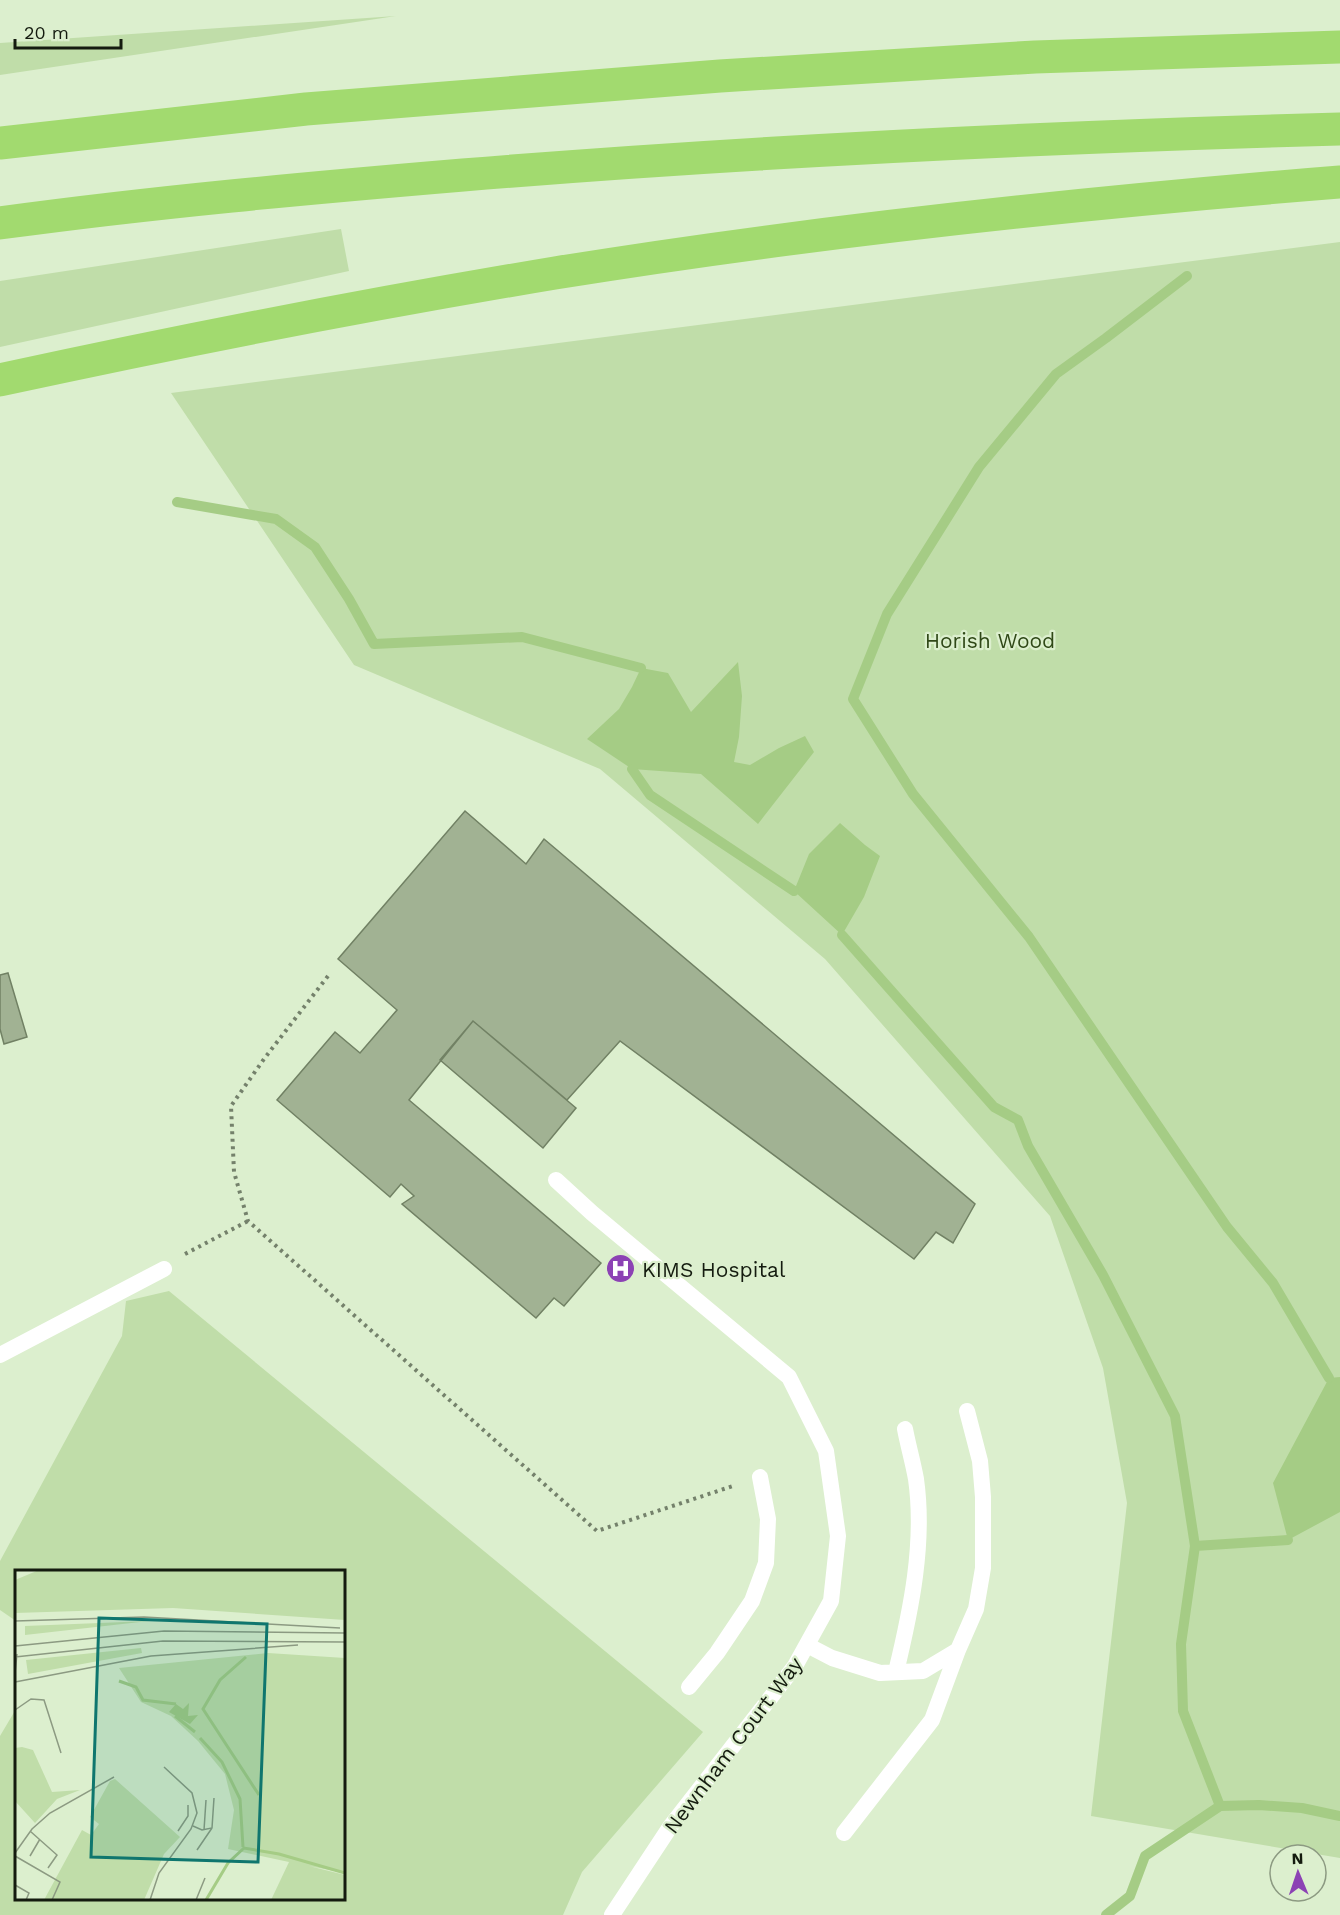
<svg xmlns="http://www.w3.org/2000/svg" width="1340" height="1915" font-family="'Work Sans',sans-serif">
<rect width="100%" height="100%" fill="#dcefce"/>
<path fill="#c0dda9" d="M396,16l-396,59v-32z
M341,229l8,42 -349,76v-66z
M1340,242v1616l-249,-42 36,-313 -24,-135 -53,-152 -225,-257 -225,-190 -246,-104 -183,-272z
M169,1291l534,441 -121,140 -19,43h-563v-179l16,-27v189h328v-326h-328v49l-16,-11v-49l122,-225 4,-35z"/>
<path fill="#a5cc85" d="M738,662l4,34 -3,41 -5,25 16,3 29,-17 26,-12 9,16 -56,72 -57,-50 -69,-5 -45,-30 32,-30 13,-22 9,-19 27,5 23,39z
M840,823l25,22 15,11 -16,41 -22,38 -48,-44 15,-37z
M1340,1377v135l-52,28 -15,-57 56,-105z"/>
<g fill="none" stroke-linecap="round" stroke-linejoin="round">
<path stroke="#a5cc85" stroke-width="10" d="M1187,276l-81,62 -50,36 -77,93 -92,147 -34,85 60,95 116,143 198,290 46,56 56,95
M177,502l99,17 39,28 34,52 25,45 148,-7 119,31
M632,769l18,26 144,96
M842,935l152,172 24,13 10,26 75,129 72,141 20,130 -14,98 2,67 37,95
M1195,1546l93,-6
M1106,1915l24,-19 15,-40 75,-50 39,-1 43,3 38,8"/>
</g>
<path fill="#a1b293" stroke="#718164" stroke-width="1.5" d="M465,811l61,53 18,-25 431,365 -22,39 -17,-11 -22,27 -294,-218 -53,59 -94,-79 -64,79 192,163 -37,43 -10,-8 -18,20 -134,-114 12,-8 -13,-12 -11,13 -113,-97 58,-68 25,21 37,-43 -59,-51z
M8,973l19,64 -23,7 -4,-15v-54z
M473,1021l103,87 -33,40 -103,-88z"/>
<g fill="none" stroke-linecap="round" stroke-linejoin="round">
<path stroke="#74816b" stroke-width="4" stroke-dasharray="3 4.5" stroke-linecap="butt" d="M328,976l-64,83 -33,47 3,66 14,49 349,310 139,-46
M185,1254l63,-33"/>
<path stroke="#fff" stroke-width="16" d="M556,1180l36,33 197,164 37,74 12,85 -7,65 -36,65 -125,161 -58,88
M0,1355l164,-86
M807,1645l25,13 48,15 43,-2 35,-21 18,-41 7,-41v-71l-3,-36 -13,-50
M896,1672c15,-62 29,-129 20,-193 -3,-17 -8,-34 -11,-50
M689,1687l28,-34 35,-52 14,-38 2,-44 -8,-42
M844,1833l88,-113 26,-70"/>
<path stroke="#a2da6f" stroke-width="33" d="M0,143l306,-34 414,-33 315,-19 305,-10
M0,223c154,-21 309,-35 463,-48 292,-24 584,-38 877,-46
M0,380c184,-40 369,-76 555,-107 260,-42 523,-70 785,-91"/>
</g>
<defs>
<symbol id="hospital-disc" viewBox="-11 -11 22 22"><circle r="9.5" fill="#8c42b4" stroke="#dcefce"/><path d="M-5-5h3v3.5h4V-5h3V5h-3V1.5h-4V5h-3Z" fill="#fff"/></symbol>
</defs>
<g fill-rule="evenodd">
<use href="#hospital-disc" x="604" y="1252" width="33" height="33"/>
</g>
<g text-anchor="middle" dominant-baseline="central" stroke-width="4.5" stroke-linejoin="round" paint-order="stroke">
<g font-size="21" fill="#2f4817" stroke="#dcefce">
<text x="990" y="640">Horish Wood</text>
</g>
<g font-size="21" fill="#141b0f" stroke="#dcefce" text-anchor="start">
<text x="642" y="1269">KIMS Hospital</text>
</g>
<g font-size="21" fill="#141b0f" stroke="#dcefce">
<text transform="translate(733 1745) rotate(-53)">Newnham Court Way</text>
</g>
</g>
<g transform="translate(15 1570)">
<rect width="330" height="330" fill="#dcefce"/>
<path d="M24,0h306v50l-172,-12 -158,5v-33zM134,51l-124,14v-9zM126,78l1,5 -114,21 -2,-14zM253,83l77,5v215l-36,-7 36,9v25h-74l18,-38 -61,-13 6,-39 -9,-36 -27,-33 -27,-25 -30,-14 -22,-34zM7,177l11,3 19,42 28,-2 -23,9 -22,24 -20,-22v-53zM100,209l65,58 -16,17 -20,46h-100l38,-70 9,5 8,-11 -9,-7 20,-36z" fill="#c0dda9"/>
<path d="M174,133l-1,13 10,-1 -8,9 -21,-12 7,-8 7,5z" fill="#a5cc85"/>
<path fill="none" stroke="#a5cc85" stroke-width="3" d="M231,87l-26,23 -17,29 56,86M104,111l17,6 7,13 33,4M160,146l20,16M185,168l22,24 18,37 3,48M191,330l22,-37 16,-15 35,6 66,19"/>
<path fill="none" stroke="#8c9a82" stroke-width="1.5" d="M0,51l129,-4 196,11M0,76l149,-15 181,2M0,87l148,-16 182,1M0,103l2,-19M0,112l136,-26 147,-11M0,140l16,-11 13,1 17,53M178,256l9,4 10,-2 2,-30M189,260l2,-30M15,261l27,24 -9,13M163,261l10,-15v-11M182,280l15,-22M0,283l17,-24 18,-16 64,-36M0,286l45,26 -8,18M15,286l10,-17M0,315l14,8 -3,7M135,330l9,-27 32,-44 6,-16 -5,-20 -28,-26M181,330l9,-22"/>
<path fill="#0f766e" fill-opacity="0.15" stroke="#0f766e" stroke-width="3" d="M84,48l168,6 -9,238 -167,-5z"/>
<rect width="330" height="330" fill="none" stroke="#141b0f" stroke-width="3"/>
</g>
<g transform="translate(1298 1873) rotate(358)"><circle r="28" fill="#dcefce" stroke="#8c9a82" stroke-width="1.5"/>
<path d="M0-4.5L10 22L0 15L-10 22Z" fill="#8c42b4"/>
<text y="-9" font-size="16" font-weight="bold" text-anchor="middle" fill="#141b0f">N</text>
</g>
<path d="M15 39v9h106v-9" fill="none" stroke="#141b0f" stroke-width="3"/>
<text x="24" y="39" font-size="18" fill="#141b0f" stroke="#dcefce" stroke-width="4.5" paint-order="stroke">20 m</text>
</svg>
